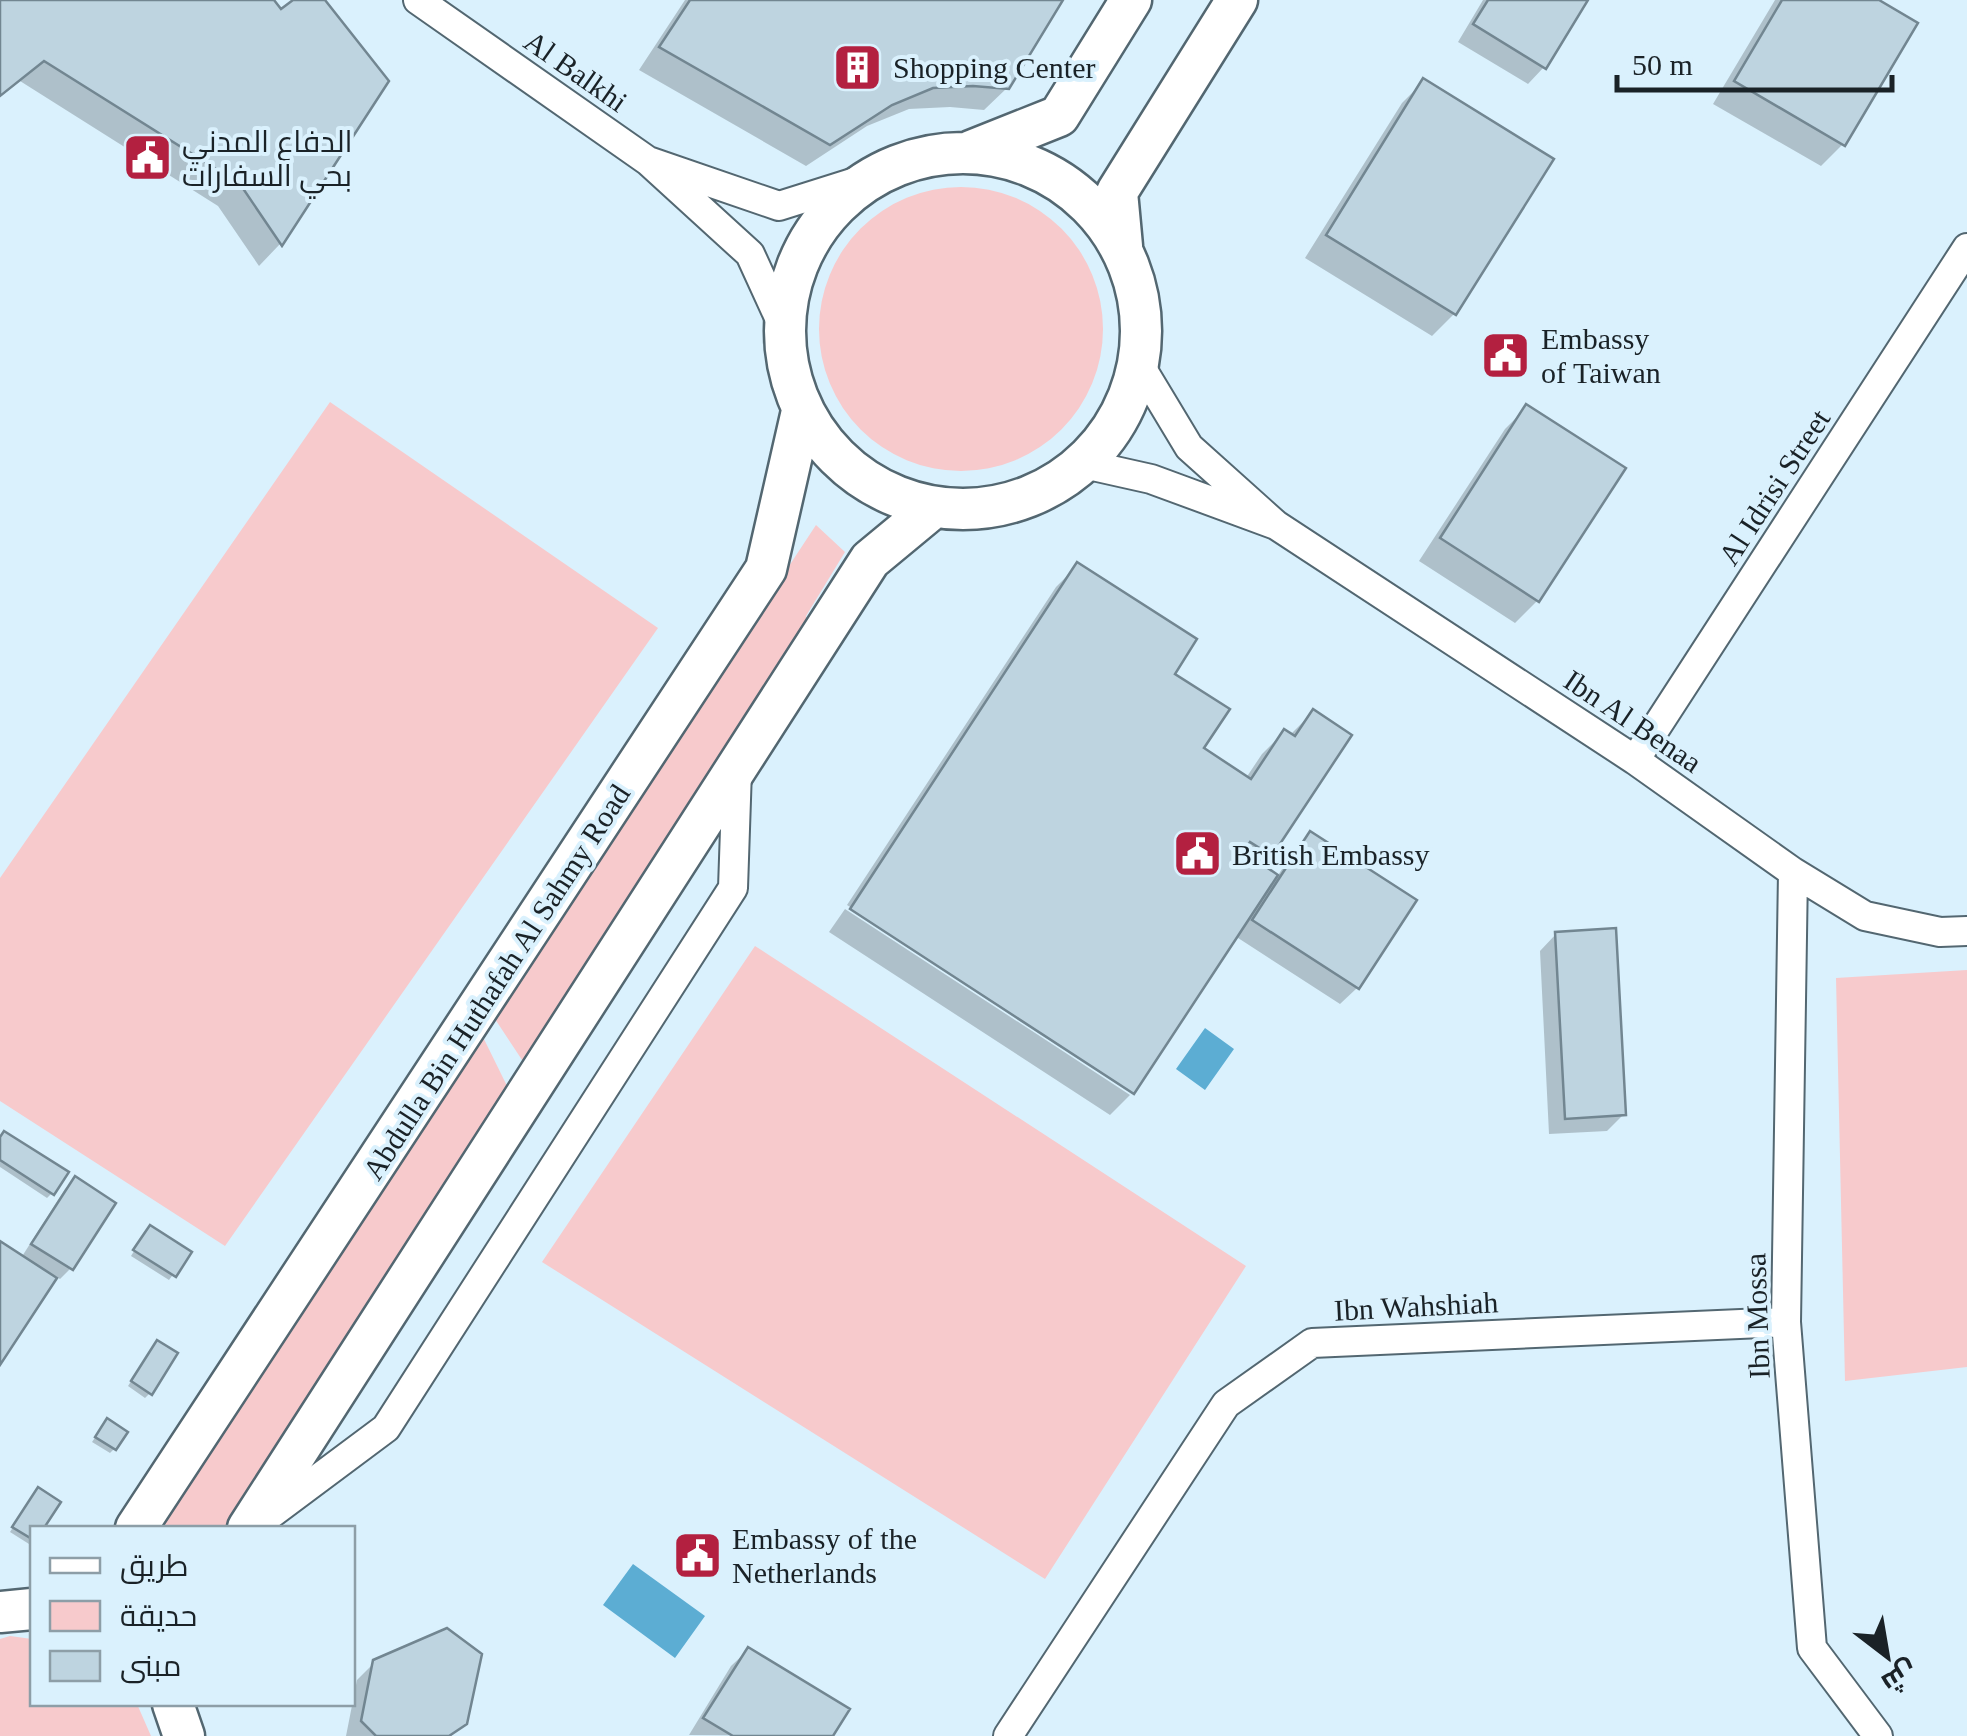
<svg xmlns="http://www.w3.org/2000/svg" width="1967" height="1736" font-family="'Times New Roman',Cairo,serif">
<rect width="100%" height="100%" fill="#daf1fd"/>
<path fill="#f7cacc" d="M819 329a142 142 0 1 1 284 0a142 142 0 1 1-284 0Z
M330,402l328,226 -433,618 -225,-145v-223z
M816,525l29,27 -39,64 3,18 -281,435 -35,-53z
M755,946l491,320 -201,313 -503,-317z
M1967,970v397l-122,14 -9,-403z
M480,1031l31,63 -279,434h-73z
M10,1636l22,3v65h105l14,32h-151v-97z"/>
<path fill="#5cadd3" d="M1205,1028l29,21 -29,41 -29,-21z
M633,1564l72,52 -30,42 -72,-53z"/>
<path fill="#0003" d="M0,0h271l9,13 17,-13h25l64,81 -106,163 -21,22 -41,-60 -198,-125 -20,16z
M685,0h376l-54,88 -23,22 -34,-3 -41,2 -42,17 -61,40 -167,-96z
M1483,0h102l-41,67 -16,17 -70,-42z
M1775,0h99l-31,144 -22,22 -108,-62z
M1424,81l30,233 -22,22 -127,-78 97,-155z
M1527,407l96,62 -86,132 -22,22 -96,-62 86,-132z
M1078,565l93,110 30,74 45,29 16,-24 22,-22 6,3 23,-23 -43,142 -10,11 17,12 17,-27 17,-16 46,154 -17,16 -105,-68 -104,158v-5l-284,-184 209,-318z
M845,909l285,186 -20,20 -281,-183z
M1556,934l68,180 -17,17 -58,3 -9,-183z
M0,1139l52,54 -5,5 -47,-31z
M75,1179l-4,89 -11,11 -5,-3 -55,85v-117l21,14 44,-69z
M146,1232l43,21 -20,27 -38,-24z
M153,1347l-3,46 -5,5 -17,-12z
M103,1426l11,23 -4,4 -18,-11z
M34,1495l23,7 -16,26h-9v13l-3,3 -19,-12z
M748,1650l82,86 -141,-1 42,-69z
M375,1662l89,61 -13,13h-105l11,-56z"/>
<path fill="#bed4e0" stroke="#728691" stroke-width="2.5" d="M0,0h274l7,9 12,-9h32l64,81 -107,165 -42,-62 -196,-123 -44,35z
M690,0h373l-54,89 -36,-3 -40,2 -41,17 -62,40 -171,-98z
M1488,0h100l-42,69 -73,-45z
M1782,0h97l39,23 -73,123 -111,-65z
M1423,78l131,81 -98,156 -130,-80z
M1526,404l100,64 -87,134 -99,-64z
M1077,562l120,77 -22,35 55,35 -26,39 47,31 33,-50 11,7 18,-27 39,26 -80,121 -22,-14 -6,10 34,23 -144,219 -284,-185z
M1310,831l107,69 -58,89 -107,-69z
M1616,928l10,187 -61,4 -10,-187z
M4,1131l65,41 -15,23 -54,-35v-23z
M75,1176l41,27 -43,67 -42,-26z
M150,1225l42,27 -16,25 -43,-27z
M0,1241l57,37 -57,87z
M157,1340l21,13 -26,42 -21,-14z
M107,1418l21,14 -12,18 -21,-13z
M38,1487l23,15 -17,26h-12v11l-20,-12z
M447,1628l35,26 -15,70 -18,12h-73l-15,-15 12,-61z
M748,1647l102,62 -17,27h-100l-30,-18z"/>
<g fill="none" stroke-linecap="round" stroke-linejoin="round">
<defs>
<path id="street" d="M418,0l230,161
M783,326l-33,-72 -102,-93 131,45 92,-29
M1084,464l67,15 125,46 -87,-78 -50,-83
M1276,525l359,235 158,112 72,44 75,16 27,-1
M1635,760l332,-512
M1793,872l-7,450 26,326 66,88
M260,1522l126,-94 347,-540 4,-118
M1008,1736l218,-332 86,-61 474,-21"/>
<path id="secondary" d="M971,151l88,-35 72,-116
M785 331a178 178 0 1 1 356 0a178 178 0 1 1-356 0Z
M1122,246l-5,-54 120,-192
M136,1528l630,-959 36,-158
M248,1528l622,-968 64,-53
M0,1612l32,-3
M173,1704l11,32"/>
</defs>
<use href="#street" stroke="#536771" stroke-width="32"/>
<use href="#secondary" stroke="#536771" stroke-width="45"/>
<use href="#street" stroke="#fff" stroke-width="28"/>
<use href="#secondary" stroke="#fff" stroke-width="40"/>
</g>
<defs>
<symbol id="building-square" viewBox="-11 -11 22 22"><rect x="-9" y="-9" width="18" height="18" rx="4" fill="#b32040" stroke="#daf1fd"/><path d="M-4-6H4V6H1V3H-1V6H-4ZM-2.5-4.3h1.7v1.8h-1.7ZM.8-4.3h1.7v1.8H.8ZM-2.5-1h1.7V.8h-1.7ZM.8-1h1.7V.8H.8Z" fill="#fff"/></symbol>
<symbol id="civic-square" viewBox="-11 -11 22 22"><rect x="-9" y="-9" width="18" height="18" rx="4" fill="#b32040" stroke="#daf1fd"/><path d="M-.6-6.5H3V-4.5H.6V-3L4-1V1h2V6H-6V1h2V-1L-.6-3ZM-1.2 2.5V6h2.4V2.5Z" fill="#fff"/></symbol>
</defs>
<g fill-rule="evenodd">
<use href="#building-square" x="830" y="40" width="55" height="55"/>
<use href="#civic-square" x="120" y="130" width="55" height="55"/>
<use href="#civic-square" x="1478" y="328" width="55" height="55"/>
<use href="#civic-square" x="1170" y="826" width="55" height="55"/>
<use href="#civic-square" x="670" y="1528" width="55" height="55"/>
</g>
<g text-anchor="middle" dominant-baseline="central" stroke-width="8" stroke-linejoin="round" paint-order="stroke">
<g font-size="30" fill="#1a2227" stroke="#daf1fd" text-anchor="start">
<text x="893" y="67">Shopping Center</text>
<text x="182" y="141">الدفاع المدني<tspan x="182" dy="34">بحي السفارات</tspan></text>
<text x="1541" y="338">Embassy<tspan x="1541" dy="34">of Taiwan</tspan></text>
<text x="1232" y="854">British Embassy</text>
<text x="732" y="1538">Embassy of the<tspan x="732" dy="34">Netherlands</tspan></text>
</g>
<g font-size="30" fill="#1a2227" stroke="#daf1fd">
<text transform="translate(576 71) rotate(35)">Al Balkhi</text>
<text transform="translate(1774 487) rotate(-57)">Al Idrisi Street</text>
<text transform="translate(1633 721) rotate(34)">Ibn Al Benaa</text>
<text transform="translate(496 982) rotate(-57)">Abdulla Bin Huthafah Al Sahmy Road</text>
<text transform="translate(1416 1306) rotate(-3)">Ibn Wahshiah</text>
<text transform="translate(1757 1316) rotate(-92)">Ibn Mossa</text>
</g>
</g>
<rect x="30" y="1526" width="325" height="180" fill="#daf1fd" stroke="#8d9ea7" stroke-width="2.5"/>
<rect x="50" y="1558" width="50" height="15" fill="#ffffff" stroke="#8d9ea7" stroke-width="2.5"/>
<text x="120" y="1576" font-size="30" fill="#1a2227">طريق</text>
<rect x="50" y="1601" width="50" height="30" fill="#f7cacc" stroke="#8d9ea7" stroke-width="2.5"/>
<text x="120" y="1626" font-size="30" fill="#1a2227">حديقة</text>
<rect x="50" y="1651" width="50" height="30" fill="#bed4e0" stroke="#8d9ea7" stroke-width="2.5"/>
<text x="120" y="1676" font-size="30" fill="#1a2227">مبنى</text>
<g transform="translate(1887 1656) rotate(149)" stroke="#daf1fd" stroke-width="8" paint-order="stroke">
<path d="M0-8L18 38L0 25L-18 38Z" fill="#1a2227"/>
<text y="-15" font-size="28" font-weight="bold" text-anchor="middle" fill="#1a2227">ش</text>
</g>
<path d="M1617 75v15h275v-15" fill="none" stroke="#1a2227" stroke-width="5"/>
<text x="1632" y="75" font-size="30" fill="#1a2227" stroke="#daf1fd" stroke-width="8" paint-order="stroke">50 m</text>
</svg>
